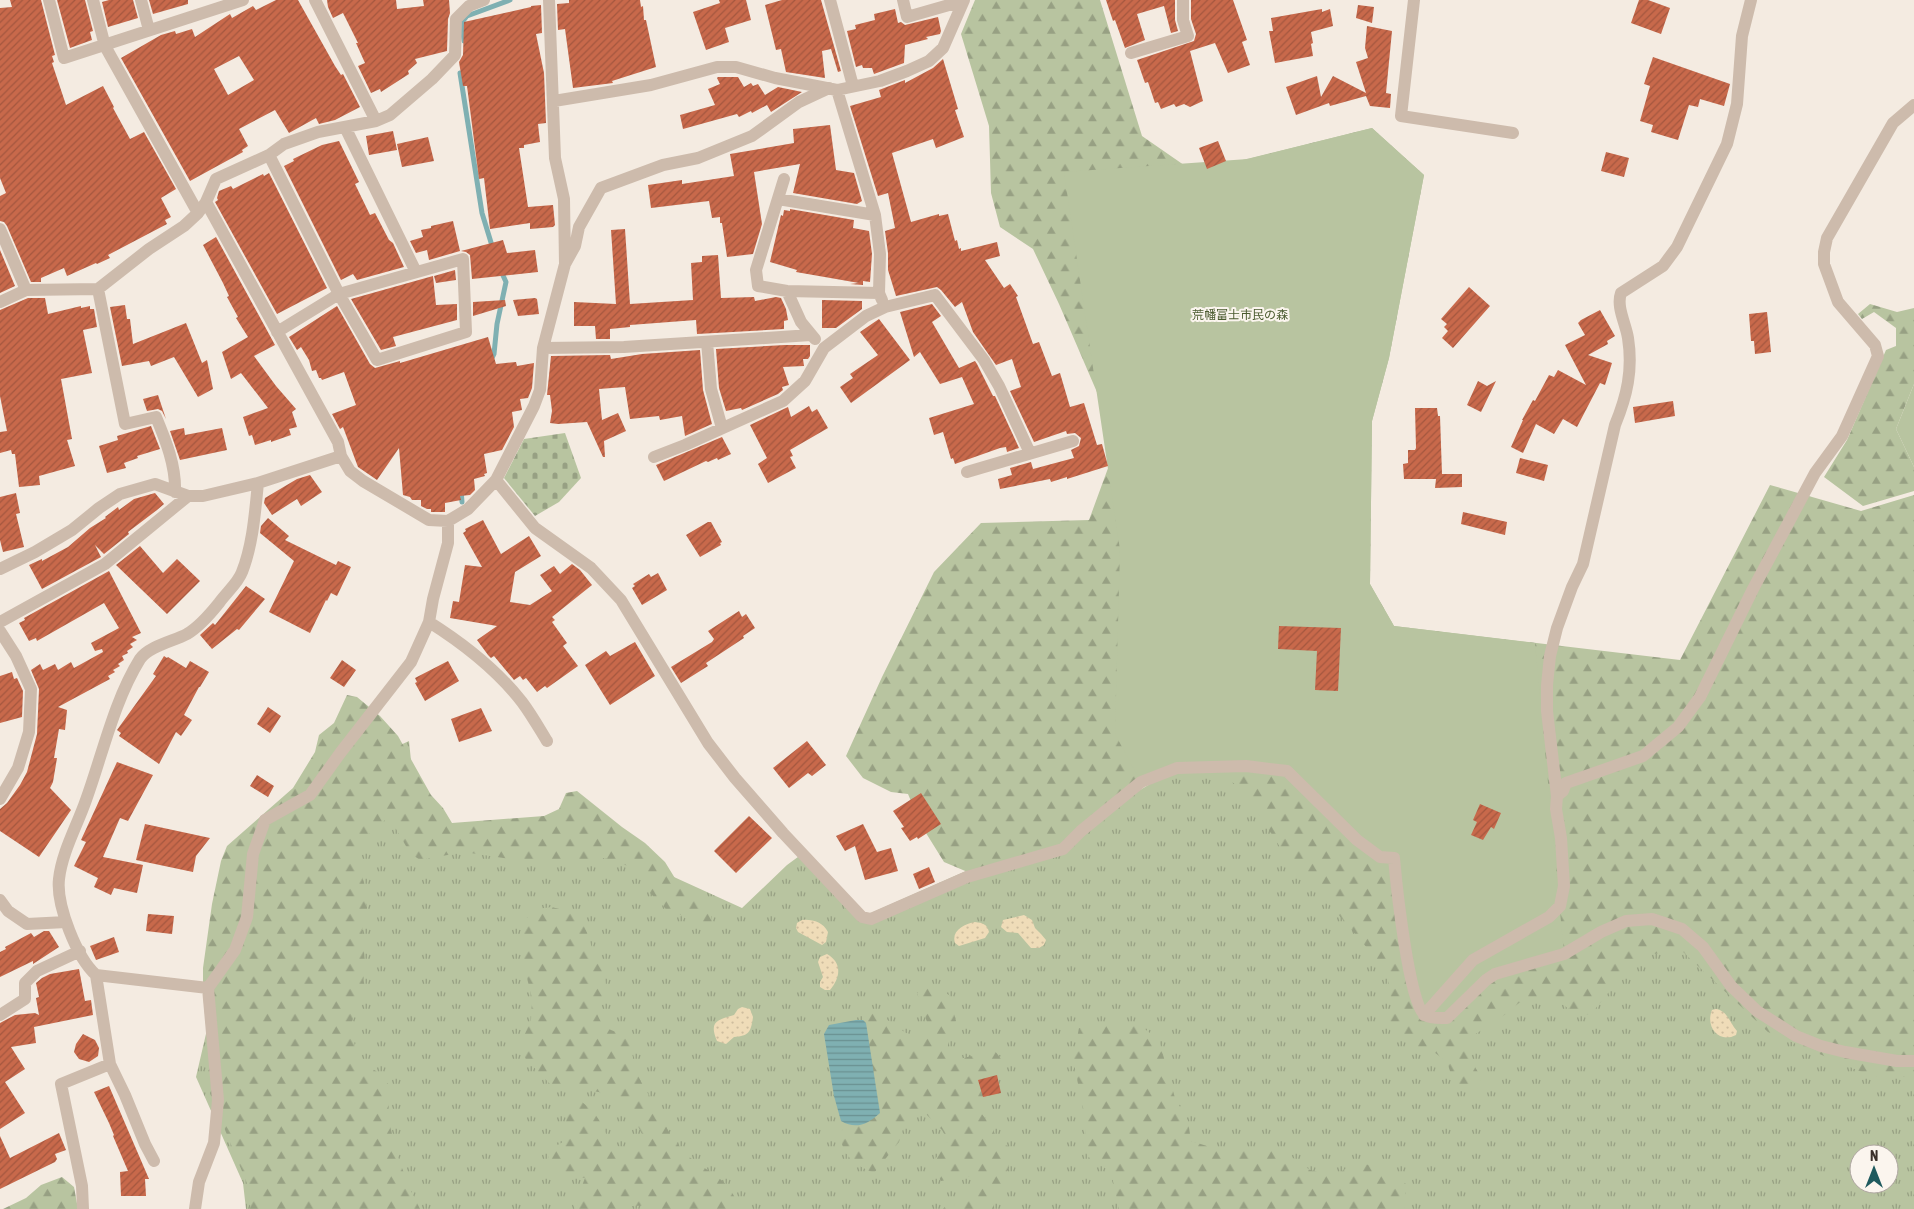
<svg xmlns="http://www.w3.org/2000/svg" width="1914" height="1209" font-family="'Asap Condensed','Noto Sans JP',sans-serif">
<defs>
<pattern id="grass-tufts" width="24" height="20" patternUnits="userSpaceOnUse" patternTransform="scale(1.25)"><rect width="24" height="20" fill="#b8c4a0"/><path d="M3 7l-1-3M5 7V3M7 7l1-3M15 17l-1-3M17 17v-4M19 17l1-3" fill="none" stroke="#97a083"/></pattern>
<pattern id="forest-firs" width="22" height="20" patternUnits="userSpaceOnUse" patternTransform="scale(1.25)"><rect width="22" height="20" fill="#b8c4a0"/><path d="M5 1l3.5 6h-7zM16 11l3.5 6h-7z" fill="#97a083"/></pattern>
<pattern id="sand-dots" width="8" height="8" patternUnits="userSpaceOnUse" patternTransform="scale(1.25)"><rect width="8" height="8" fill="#efdcb8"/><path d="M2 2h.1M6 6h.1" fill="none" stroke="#cebd9e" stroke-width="1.8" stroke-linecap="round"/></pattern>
<pattern id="cemetery-stones" width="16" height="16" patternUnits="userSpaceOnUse" patternTransform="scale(1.25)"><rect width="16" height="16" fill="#b8c4a0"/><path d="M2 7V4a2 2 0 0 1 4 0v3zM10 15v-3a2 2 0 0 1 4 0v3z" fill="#97a083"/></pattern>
<pattern id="water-rules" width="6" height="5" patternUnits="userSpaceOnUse" patternTransform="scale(1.25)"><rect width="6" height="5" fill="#7fb0b2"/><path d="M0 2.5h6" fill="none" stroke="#699091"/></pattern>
<pattern id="building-hatch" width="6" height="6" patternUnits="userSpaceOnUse" patternTransform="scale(1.25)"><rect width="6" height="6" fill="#c8694b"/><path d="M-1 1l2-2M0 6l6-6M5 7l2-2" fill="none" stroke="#a4573f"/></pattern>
</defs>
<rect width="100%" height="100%" fill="#f4ebe1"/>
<path fill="url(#grass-tufts)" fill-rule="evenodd" d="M409,741l9,88 180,-9 54,47 90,41 45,-43 15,-11 60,63 251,-111 64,-38 69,-2 380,155 288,140v148h-1668l-3,-26 -47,-106 32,-138 86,-154zM1859,1154h30v30h-30z"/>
<path fill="url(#forest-firs)" d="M975,0h125l42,136 52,36 178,-44 52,47 -35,183 -17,63 -2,163 24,42 286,34 90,-175 91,26 53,-16v582l-43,-1 -103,-44 -87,-82 -34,5 -17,11 -39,48 -14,1 -20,-15h-25l-13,3 -22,18 -25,15 -8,14c8,14 16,20 18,36l-9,5 -14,-5 -8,-12 -4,-12 -13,-10 -17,2 -15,-16 -11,-5 -3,-13 4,-14 -5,-35 -107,-124 -39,-60 -61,-32 -75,65 -50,26 -85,27 -26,-11 -23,-37 -13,-31 -17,-2 -28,-14 -17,-22 36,-79 52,-105 47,-49 108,-3 29,-79 -59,-137 -26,-55 -33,-22 -9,-34 -2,-67 -28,-92z
M1870,304l27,8 17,-4v76l-18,45 18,38v24l-51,15 -39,-29 23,-37 39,-90 10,-4v-18l-22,-16 -12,7 -4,-5z
M347,695l10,2 23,19 18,20 33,59 12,13 9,15 92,-7 15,-7 7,-16 11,-2 45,36 23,16 20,19 16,26c29,9 29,13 32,41l-21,-6 -14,-10 -12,-4 -16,-16v-8l-22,-19 -23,-8 -75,4 -66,-10 -44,8 -10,-7 -18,-31 -7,-2 -13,11 -11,12 -2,6v15l4,16 4,27 -5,17 3,41 -3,29 -12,33 9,34 17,10 14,15 -2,32 9,36 12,33 11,22h-170l1,-16 -42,-102 -3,-23 2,-23 -5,-51v-26l9,-64 9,-43 6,-15 66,-58 22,-36 4,-17 15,-12z
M552,907c6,2 14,3 19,6 22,11 16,41 33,55l2,19 -9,27c7,16 12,16 29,20 6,13 6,23 10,36 5,15 15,27 22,41 7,12 12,26 22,36 6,7 14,15 23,20 19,13 29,18 36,42h-78l-3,-4 -27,1 -6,3h-50l-2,-5 7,-13 5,-13 -34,-4 -3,-15 2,-10 13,-7c3,-13 3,-26 6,-39l13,-1c17,13 21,24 29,44l29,2 2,-14 -11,-21 -32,-21 -47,-6 -27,-28 -2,-20 8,-18 1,-22 -11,-44 -1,-21 8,-17 9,-7z
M929,984l20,11 7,26 -8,11v15l12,12 34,-9 10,12 -3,6 -27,11 1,9 11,4v13l-4,9 11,15 4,12 11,5 1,22 -4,7 3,10 -16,12 2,12h-51l5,-6 27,-6 2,-13 -6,-8 -30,5 -10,-16 17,-24 -6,-11 -19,-19 -16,5 -8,26 -25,31c-22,-10 -30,-16 -35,-40l12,-11 12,-110 6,-5 37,26 15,4 6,-15 -10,-29z
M1137,1023l22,17 16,58 13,23 3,20 32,10 35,-3 25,3 27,19 23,6 25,-14 29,8 19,14 -2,25h-285l-8,-37 -24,-16 -3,-41 -11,-57 6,-30z
M62,1177l12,10 4,22h-75l23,-11 15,-13z"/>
<path fill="url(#sand-dots)" d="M1024,915l8,5 3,8 6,6 5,6 -2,5 -5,3h-8l-13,-15 -11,-1 -6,-5 2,-7z
M802,920c10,-1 21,2 26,12l-2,10 -4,3 -24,-13 -2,-4 1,-5z
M975,922c8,1 12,2 14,10l-4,6 -26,8 -4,-3c-4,-12 9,-19 20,-21z
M827,954c16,9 13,24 3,36h-5l-5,-3v-5l3,-5 -5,-15 2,-5z
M742,1007l8,2 3,8c-2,15 -4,19 -19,20l-8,7 -9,-3c-9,-21 2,-21 17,-26l4,-6z
M1716,1009c12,2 13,13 21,22l-1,4c-17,9 -31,-8 -24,-25z"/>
<path fill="url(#cemetery-stones)" d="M565,433l16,45 -22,24 -24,14 -31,-38 20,-39z"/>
<path fill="#b8c4a0" d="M1372,128l52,47 -35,183 -17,63 -2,163 24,42 141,17 29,311 -69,20 -48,44 -23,-3 -30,-157 -14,-1 -93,-86 -110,-3 -36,14 -26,-48 5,-184 -56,-378 184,-13z
M1914,384v83l-18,-38z"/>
<path fill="url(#water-rules)" d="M856,1020h7l3,3 14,90c-12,11 -24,17 -39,8l-7,-25 -10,-62 5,-9z"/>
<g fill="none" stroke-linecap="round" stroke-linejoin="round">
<path stroke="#7fb0b2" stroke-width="5" d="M464,41l-2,-19 5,-6 43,-16
M460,73l22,140 11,36
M491,360l3,-6 3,-30 9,-42 -5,-11
M461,490l1,12"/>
</g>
<path fill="url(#building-hatch)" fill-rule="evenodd" d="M10,0h31l14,55 -3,1 2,6 -2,1 14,42 37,-19 11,21 -1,1 17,31 14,-7 32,57 -15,9 10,19 -6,3 2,4 -59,31 2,3 -13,6 -1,-1 -29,13 -3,-8 -23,10v4h-10l-24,-56 -3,-4 -4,-1v-25l6,-3 -6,-15v-170l12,-1z
M57,0h28l8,31 -3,1 2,8 -22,8z
M109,0h24l5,18 -30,9 -6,-25z
M149,0h39v4l-35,10z
M276,0h22l37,66 6,9 2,-1 17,33 -25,13 -16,4 -3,-6 -27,15 -14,-23 -36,19 9,17 -6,4 1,2 -53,29 -69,-123 40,-23 14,-4 1,3 16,-5 3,8 35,-23 2,4 21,-12 3,4zM239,56l15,24 -26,15 -14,-26z
M327,0h69l1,9 27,-3 -1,-6h26l1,13 -2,6 -1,32 -32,8 2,4 -9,8 1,3 -28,18 -1,-3 -9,4 -13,-27 7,-3 -9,-20h2l-15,-30 -10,5 -5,-11z
M569,0h71l1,7 2,-1 1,14h2l10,47 -44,14 1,2 -40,5 -8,-59 -7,1 -1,-26 12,-1z
M719,0h27l5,20 -26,8 4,14 -23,8 -13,-38 27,-9z
M782,0h39l20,71 -3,1 -7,-23 -9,2 3,27 -39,-6 -5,-23 -5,1 -11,-45z
M1106,0h69v20l3,11 -7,2 -7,-27 -27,8 8,26 -20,8 -10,-28 -2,1z
M1191,0h42l14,40 -5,2 8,23 -22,8 -13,-30 -25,8 13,50 -13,6 -6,-3 -8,3 -2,-3 -13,5 -3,-7 -3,1 -7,-21 -3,1 -8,-23 57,-19 2,-7 -5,-15z
M1639,0h9l22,8 -9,26 -30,-11z
M541,5l1,28 -6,1 8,39 2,50 -8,1 2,18 -16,3v3h-5l9,59 25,-2 2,20 -2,2 -23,2v-6l-40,6 -6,-51 -5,1 -12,-93h-4l-4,-24 4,-7 1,-33 67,-15v-1z
M1358,5l16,2 -2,16 -16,-5z
M895,9l3,14 3,-1 4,3 33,-8 3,14 -1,3 -14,3 2,2 -23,6 -1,18 -30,11 -2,-6h-9l-1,-3 -6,2 -9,-36 9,-2 -1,-4 20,-5 -1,-6z
M1322,9v3l8,-3 3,17 -22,6 2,11 -2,1 2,12 -38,7 -6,-32h4l-2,-13z
M1367,26l25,5 -6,62 5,1 -1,14 -20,-2 -4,-10 -36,10 -1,-3 -33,12 -10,-28 31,-11 4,21 12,-21 33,17 -10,-31 12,-4 -3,-10z
M1653,57l77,27 -6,22 -24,-7 -2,8 -9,-2 -11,35 -27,-8 2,-7 -13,-4 10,-35 -6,-2z
M943,59l15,50 -3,1 9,27 -28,11 -3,-9 -41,14 19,69 28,-8v2l9,-2 7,27 2,-1 2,9 2,-1v3l36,-9 3,14 -15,4 19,28 6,-4 8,12 -2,1 17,47 6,-2 13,34 8,-3 10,34 14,-4 13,42 5,-1 6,22 -41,13v-2l-16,5 -1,-3 -50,10 -2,-10 14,-4 -2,-7 21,-6 2,7 41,-11 -3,-8 8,-4 2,-8 -6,-5 -8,1 -1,-3 -32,11 -24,-51 11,-4 -9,-28 -16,6 -23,-33 -11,-30 -7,5 -14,-17 -4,-3 -41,9 -8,-26v-17l-3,-22 10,-3 -7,-35 -10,3 -28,-90 31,-9 -2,-7 26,-10v3l28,-15z
M718,77h20l6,10 7,-4 2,3 5,-2 7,11 13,-8 24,5 -31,20 -4,-7 -15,8 -1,-2 -12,6 -2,-3 -54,15 -3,-14 35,-10 -7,-16 12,-5 -3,-6z
M830,125l6,45 18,3 8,28 -5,3 -64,-11 7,-29 -46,8 8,52 -9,30 -26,3 -5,-34h-2v-6l-8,1 -3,-17 -58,7 -3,-23 34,-5v4l52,-8 -4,-22 64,-11 -1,-14z
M393,131l4,19 -28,5 -3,-19z
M428,137l6,24 -32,6 -5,-23z
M339,141l20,41 -4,2 15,31 5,-2 14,27 4,3 11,24 -47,13 -4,-6 -12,6 -57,-114 10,-5 -1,-2 29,-14z
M1218,141l8,20 -19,8 -8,-21z
M1606,152l23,6 -5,19 -23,-6z
M269,173l58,115 -50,26 -62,-112 3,-2 -1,-2 2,-7 12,-5 2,3 30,-15 1,2z
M790,209l64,11 -1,8 16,3 3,23 -2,28 -7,-1v4l-13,-1 9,-1 -63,-11 1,-2 -27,-8 11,-47 2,1 1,-6 6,1z
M453,221l7,30 -31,9 -2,-10 -11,3 -6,-12 13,-4 -2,-7 10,-2v-2z
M625,229l5,75 63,-4 -2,-37 11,-1v-6l16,-1 3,43 33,-1 1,4 21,-4 5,1 5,11 2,11 -4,1v8l-87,5 -1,-14 -66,5v2l-20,2v10h-14l-1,-13h-21v-24l42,2 -5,-74z
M216,237l59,108 -21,11 22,30 20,23 -4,3 5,15 -8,2 2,6 -20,7v-2l-16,5 -3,-10 -3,1 -6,-19 25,-9 -27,-35 -10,6 -9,-27 26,-15 -12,-19 2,-1 -11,-20 2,-1 -6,-13 -20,-38z
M503,240l4,13 28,-3 3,22 -66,7 -2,-24 -4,-3 -5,-1z
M0,250l15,36 -15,7z
M455,270l1,10 -20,3 -2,-7z
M433,276l3,29 21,-1v16l-64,17 3,9 -15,4 -30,-51z
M1469,287l21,19 -37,42 -11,-10 6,-7 -4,-4 3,-3 -6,-5z
M28,298h17l3,16 33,-8v2l9,-2v3h4l3,18 -14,3 9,43 -31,6 11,60 -5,1 8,26 -36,10 1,9 -21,2 -4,-33h-3l-1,-4 -11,3v-21l7,-1 -7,-35v-86z
M535,298l2,1 2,15 -21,2 -5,-16z
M505,300l1,6 -33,10v-14z
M822,300l40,1v8l-26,19h-14z
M932,304l9,12 -9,6 27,46 16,-7 2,3 16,32h2l24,52 -12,4 -1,-5 -6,1 -45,16 -2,-6 -2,1 -8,-27 -9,3 -5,-17 45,-14 -12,-27 -22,7 -20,-32 -6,5 -14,-45z
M125,305l2,14h3l3,25 53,-21 16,40 5,-3 6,29 -15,8 -24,-40 -23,9 -2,-5 -27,5 -12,-59z
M337,306l33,58 5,4 25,-7v2l88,-26 8,27 20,-2 1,4 17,-3 -2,25 -4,10 -8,1 2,11 -10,2 2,15 -12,23 -18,4 3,19 -3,1 1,2 -11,3 1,11 -5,5 -10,1 1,4 -16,3v9h-14v-3h-4l-6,-3v-6h-9l-2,-3 -7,-2 -4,-47 -22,32 -19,-13 -15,-40 -3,2 -8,-15 24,-9 -12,-33 -22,8 -1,-2h-2l-3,-8 -4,1 -3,-11 -8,-13 -4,3 -8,-13z
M1600,310l15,26 -8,5 1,3 -20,11 24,8 -7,22 -5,-2 -23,44 -14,-8 -9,15 -18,-10 -13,29 -12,-6 12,-27h-1l11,-20 2,1 14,-26 5,2 4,-7 28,15 -21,-40 20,-10 -7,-12 3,-3z
M1767,312l4,40 -16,2 -1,-13h-3l-2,-27z
M879,319l31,41 -59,43 -11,-16 13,-9 -3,-4 28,-19 -18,-23z
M785,345h25v11l-2,3h-5l1,7 -21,1 6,18 -7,2 1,3 -5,4 -36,16 -1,-2 -15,3 -7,-23 -3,-39z
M700,350l3,40 9,34 -27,12 -3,-20 -22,4 -1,-4 -29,3 -5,-32 -26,2 3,31 16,-7 8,18 -22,10 1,16h-2l-16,-35 -29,2 -8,-1 2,-12 -2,-16h-3l4,-39 59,-1 1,4 31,-5z
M1478,381l9,5 9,-5 -15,31 -14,-7z
M158,395l8,24 -4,-8 -4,-2 -11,2 -4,-12z
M1673,401l2,15 -40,7 -2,-16z
M809,406l3,6 5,-3 11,19 -38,22 3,6 -3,1 6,11 -28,15 -10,-19 9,-6 -17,-33 38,-18 3,10z
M1415,408h22l1,8h2l2,58h20v13l-27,1 1,-9h-32l-1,-15 5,-1v-13h7l1,-2z
M151,426l9,23 -23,7 1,2 -14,5 2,5 -19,5 -8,-27 19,-6 -1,-4z
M184,428l1,7 37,-7 5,22 -47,10 -10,-29z
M722,437l9,17 -13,6 -1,-2 -9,4 -2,-1 -42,20 -8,-16z
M1520,458l28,7 -4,16 -28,-8z
M310,475l12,17 -21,14 -4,-7 -25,16 -8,-12 1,-5 32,-19z
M16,493l4,20 -4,1 8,33 -21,5 -3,-12v-43z
M155,493l9,11 -7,6 -29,22 1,2 -25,20 -9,-9 6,12 -59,32 -13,-24 13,-6v2l26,-14 22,-19 16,-10 -1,-1 13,-10 1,3 15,-11z
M1463,512l44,10 -2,13 -44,-11z
M268,518l21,18 -4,4 51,25 2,-4 13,6 -14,29 -6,-3 -4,8 -1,-1 -16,33 -41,-21 25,-51 -34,-28 1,-7z
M483,520l18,34 28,-18 12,20 -26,16 -5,30 20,3 22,-14 -12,-16 14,-9 6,8 12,-10 8,6 12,15 -40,32 3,3 -3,2 15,21 -4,3 15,20 -31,22 -2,-2 -8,6 -11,-14 -3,2 -3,-4 -6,4 -20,-24 -3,2 -3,-3 -11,-15 20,-14 -47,-8 3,-17 6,1 6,-37 17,2 -19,-34 3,-2 -1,-2z
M708,522h3l11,20 -2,1 1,2 -21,12 -14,-22z
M140,546l23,27 14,-14 23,22 -33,33 -51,-49z
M109,571l32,62 -9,4 5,3 -7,4 3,3 -6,4 1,2 -6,3 2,4 -6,4 2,2 -7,4 2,2 -7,4 2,3 -52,28 9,3 -2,20 -6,-1 -5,29h3l-4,24 -3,6 21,22 -32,47 -39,-26v-22l7,-6 13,-18 7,-13 10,-38 2,-45 -8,-19 9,-6 3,6 12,-6 3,6 13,-8 3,6 29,-16 -1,-3 -7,2 -4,-8 28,-15 -15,-25 -67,38 -1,-3 -7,3 -10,-18 6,-3 -1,-2z
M658,573l9,17 -25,15 -10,-17 3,-2 -2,-2 16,-10 2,3z
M246,586l19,13 -26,31 -2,-1 -25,20 -12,-14 13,-12 2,2z
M739,611l3,6 4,-3 9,14 -12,8 1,2 -38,25 2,3 -27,17 -10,-16 41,-25 2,-3 -6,-8z
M1279,626l62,2 -3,63 -23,-1 2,-39 -39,-2z
M635,642l20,34 -45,29 -25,-40 21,-14 4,5z
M164,656l3,2 1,-1 18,11 4,-7 19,11 -9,15h-1l-15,28 8,5 -11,16 -5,-4 -17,32 -40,-28 2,-3 -4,-3 39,-54 -3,-2z
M342,660l14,10 -12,17 -14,-9z
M448,661l11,20 -34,20 -10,-18 2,-1 -2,-4z
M12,672l2,7 3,-1 6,13 -1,26 -22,6v-47z
M268,707l13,9 -11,17 -13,-9z
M481,708l11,23 -33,11 -8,-23z
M807,741l19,24 -14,11 -4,-3 -19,15 -16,-20z
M117,762l36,13 -25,46 -8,-3 -17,39 40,8 -6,28 -23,-5 -3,7 -17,-8 4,-9 -24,-12 12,-24 -5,-2z
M257,775l17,11 -6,11 -18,-11z
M921,793l20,31 -23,15 -1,-2 -7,4 -9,-13 3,-1 -11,-16z
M1480,804l21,9 -7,16 -3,-2 -8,13 -12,-5 6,-13 -4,-2z
M749,816l23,22 -36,35 -22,-22z
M145,824l65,14 -14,18 -3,16 -57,-12z
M863,824l14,28 14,-4 7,23 -33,9 -10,-34 -10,5 -9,-15z
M929,867l6,15 -16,7 -6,-15z
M148,914l26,2 -2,18 -26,-3z
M44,931h5l10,16 -26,17v-3l-33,16v-25l6,-3 -1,-2 26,-14 3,4z
M114,937l5,15 -23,8 -6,-14z
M79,969l6,32 6,-1 2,15 -59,12 2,16 -25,4 14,22 -20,13 20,31 -25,16v-106l15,-8 20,-2 4,2 -3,-17 3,-1 -3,-14 6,-5 8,-4z
M83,1034l12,6 4,8 -1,8 -9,6 -10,-3 -5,-7 2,-8z
M997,1075l4,18 -18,4 -5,-17z
M109,1086l40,93h-4l1,17h-25l-1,-24 8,-1 -15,-35 1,-1 -5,-12 -15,-31z
M59,1133l7,17 -11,4 2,5 -2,3 -55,27v-53l10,22z"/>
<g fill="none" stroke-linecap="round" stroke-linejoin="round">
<path stroke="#cdbbac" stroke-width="12" d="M49,0l15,58 179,-58
M93,0l12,46 93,167
M141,0l8,30
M315,0l61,121
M830,0l23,86
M903,0l4,17 56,-16
M1414,0l-13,116 112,17
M1131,53l57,-17 -5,-16v-20
M837,90l38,125 5,39 -1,39 3,7
M554,101l97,-16 66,-18h19l39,11 62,12 43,-9 27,-10 22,-10 14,-13 21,-48
M345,127l71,145
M269,155l70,139 38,66 89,-28 -3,-73 -124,35 -62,38
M784,179l-28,91 2,16 29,5 92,2
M778,199l97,16
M206,202l132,240 3,14 9,15 13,10 66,39 19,1 20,-12 28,-29 39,48 56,40 30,32 87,143 27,35 48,55 79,84 9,2 96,-42 96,-28 18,-18 60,-49 36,-14 69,-2 41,5 70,69 23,17 14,1c2,23 15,148 31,157 6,4 15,3 22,3l39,-38 9,-6 69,-20 37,-22 25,-11 26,-2 30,10 21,18 28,39 26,25 39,25 25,10 24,6 52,9h17
M0,229l26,61 72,-1 51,-40 35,-23 14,-13 8,-11 10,-23 53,-24 15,-11 34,-12 58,-11 14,-6 42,-36 23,-24 1,-36 13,-13 15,-6
M565,264l10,-18 4,-19 22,-39 62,-23 35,-7 54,-22 47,-34 30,-14
M98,289l27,135 31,-7c10,24 20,49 19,75
M787,291l14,31 14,17
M0,302l26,-12
M707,342l4,47 11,39
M543,348l81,-1 187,-12
M654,457l31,-12 98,-44 22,-20 19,-33 42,-32 19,-9 50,-12 49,65 15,26 31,67
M967,472l106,-31
M496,480l38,-74 6,-16 3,-42 22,-84 -1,-65 -9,-41 -6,-158
M0,569l35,-17 37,-22 27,-22 21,-14 35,-10 33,12h15l55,-13 83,-27
M0,622l105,-58 83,-68
M429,622c35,22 68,48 93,80 9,12 17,26 25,39
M0,631l16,25 15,33 -2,43 -11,36 -18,31
M1557,796l6,-5 3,-8 77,-27 35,-29 22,-30 53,-108 62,-116 27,-37 36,-80 -3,-11 -37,-43 -14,-38v-12l3,-14 66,-115 21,-18
M0,900l8,11 19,13 39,-2
M96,975l14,89 15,31 20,49 9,17
M208,988l-112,-13c-19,-17 -40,-70 -37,-96 3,-27 18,-53 27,-79 17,-47 28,-99 54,-141 9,-13 34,-18 47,-25 12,-7 24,-21 32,-31 7,-10 19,-20 23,-31 11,-28 13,-60 16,-89
M0,1015l25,-16v-16l12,-12 43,-20
M1424,1015l49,-55 76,-43 11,-11 4,-20 -3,-48 -5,-29 1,-13 -10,-85v-26l3,-29 7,-28 15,-41 11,-23 32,-139c12,-29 18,-55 13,-87 -2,-14 -12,-31 -7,-45l42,-27 14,-19 50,-103 10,-40 5,-68 9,-36
M83,1209l-1,-23 -21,-102 49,-20
M195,1209l4,-27 15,-39 4,-43 -10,-112 27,-38 12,-33 6,-63 12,-34 45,-25 31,-43 70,-90 18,-40 4,-23 15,-56v-22"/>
</g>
<g text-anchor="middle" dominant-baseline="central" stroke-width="4" stroke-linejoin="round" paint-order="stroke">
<g font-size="12" fill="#4a5a2e" stroke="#fbf5ee">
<text x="1240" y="315">荒幡富士市民の森</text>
</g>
</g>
<g transform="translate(1874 1169)"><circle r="24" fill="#fbf5ee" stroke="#aea6a0"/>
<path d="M0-4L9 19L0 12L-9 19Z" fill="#1f5a5e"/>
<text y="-8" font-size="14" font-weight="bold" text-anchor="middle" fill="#3b302b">N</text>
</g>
</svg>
